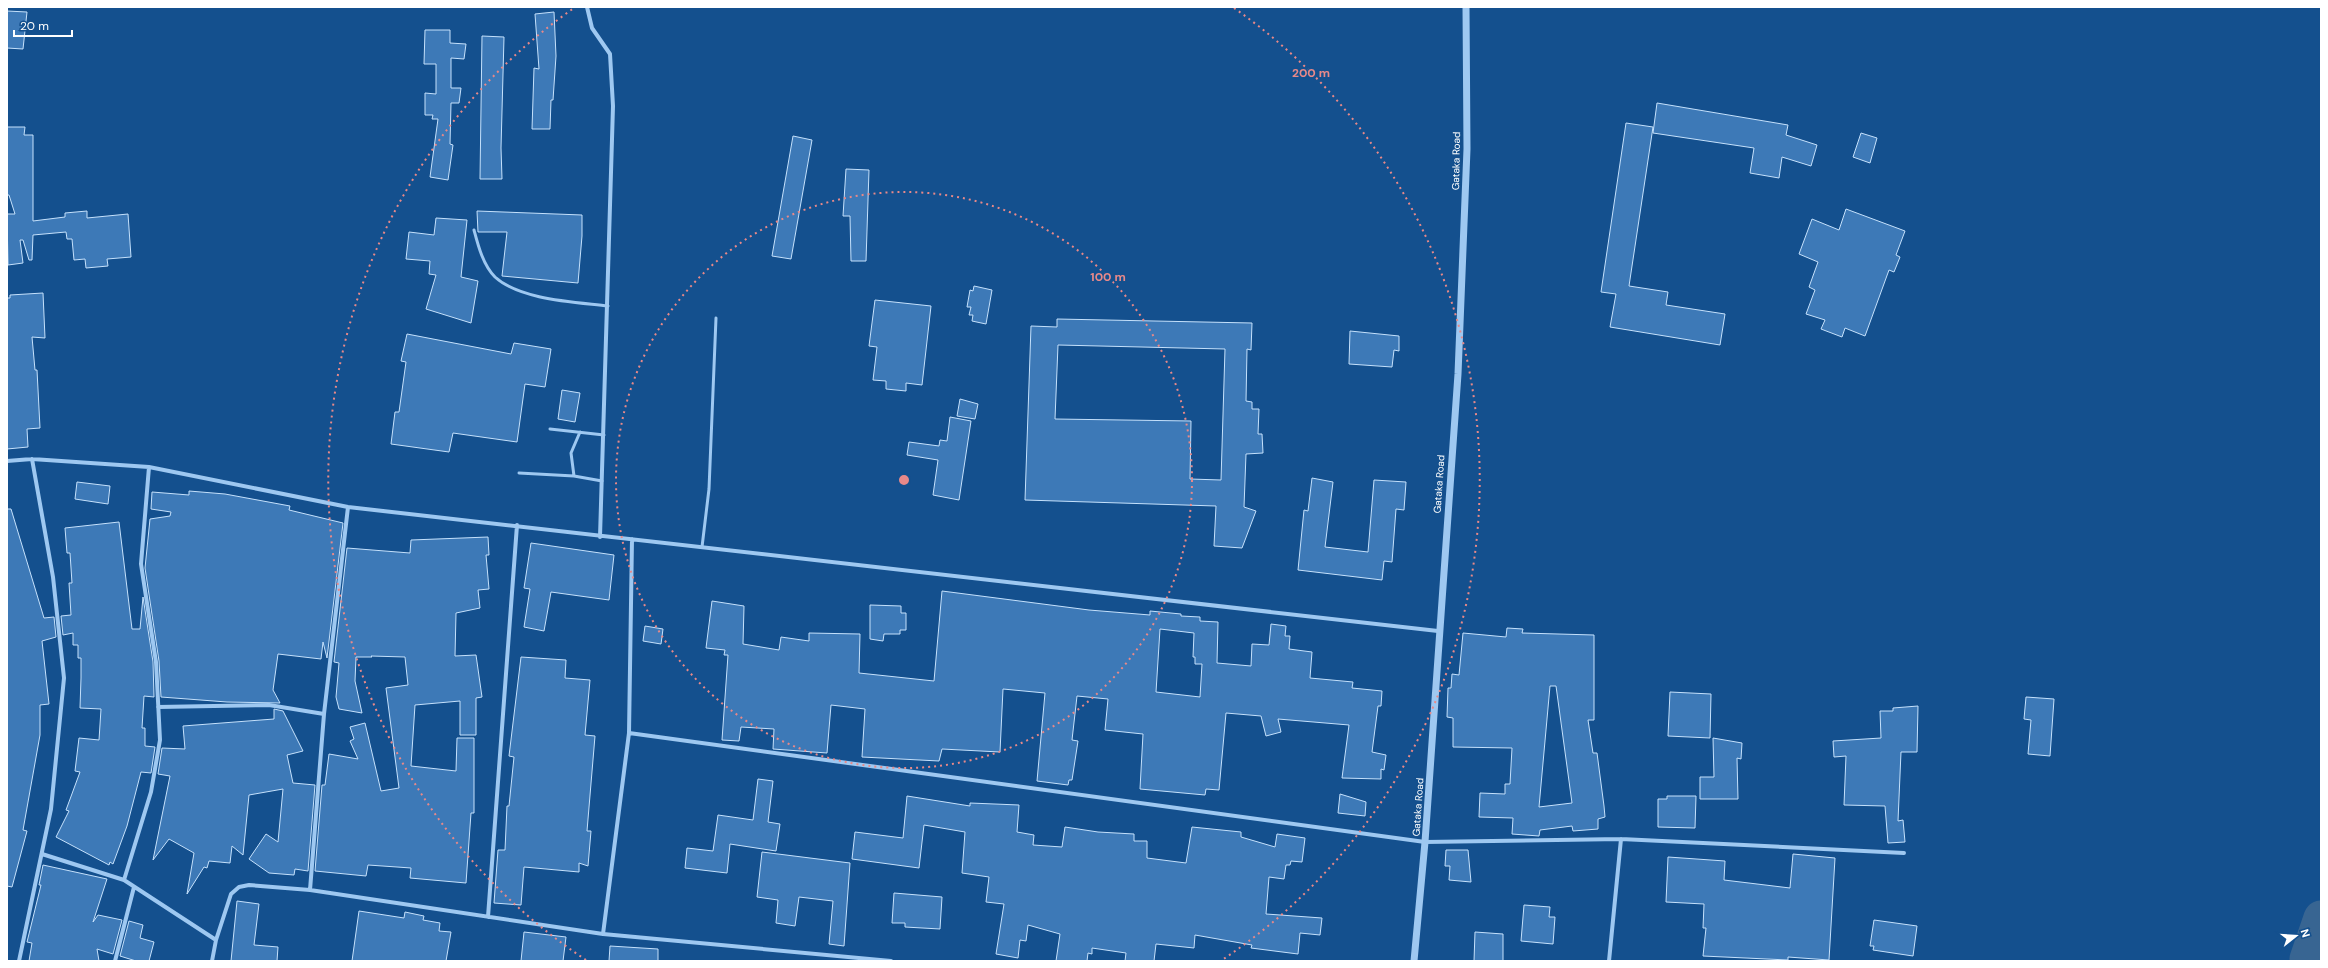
<svg xmlns="http://www.w3.org/2000/svg" width="2328" height="968" font-family="'DM Sans',sans-serif">
<rect width="100%" height="100%" fill="#14508e"/>
<g fill="none" stroke-linecap="round" stroke-linejoin="round">
<path stroke="#386592" stroke-width="35" d="M2311,961l-4,-2 14,-41"/>
</g>
<path fill="#3d79b7" stroke="#c5e1fc" fill-rule="evenodd" d="M7,11l20,1 -4,37 -16,-1z
M554,12l2,44 -3,44h-2l-1,29h-18l2,-61 5,1 -4,-55z
M425,30h25v13l16,1 -2,15 -13,-1v30h10l-2,15h-8l-1,41 3,1 -5,35 -18,-3 8,-58h-6l1,-4h-8v-22l11,1v-30h-12z
M482,36l22,1 -3,111 1,31h-22z
M1657,103l131,22 -2,10 31,10 -6,21 -29,-9 -3,21 -29,-5 4,-25 -101,-15z
M1626,123l27,4 -24,159 39,6 -2,13 59,9 -5,31 -110,-18 6,-33 -15,-2z
M7,127h18l-1,8h9v86l32,-4v-4l22,-2v7l41,-4 3,43 -24,2 1,7 -22,2 -1,-9 -11,1 -2,-21h-5l-1,-7 -33,3 -1,25h-3l-6,-20h-3l3,23 -15,2 -1,-51h8l-6,-19h-2z
M1861,133l16,5 -7,25 -17,-6z
M793,136l19,4 -21,119 -19,-3z
M846,169l23,1 -3,91h-15l-1,-45h-7z
M1846,209l59,22 -9,24 4,2 -6,15 -5,-2 -24,66 -20,-8 -3,9 -21,-8 4,-9 -19,-6 9,-24 -6,-3 9,-25 -19,-8 13,-35 27,11z
M477,211l105,4v21l-4,47 -76,-7 5,-44h-29z
M436,218l31,2 -6,57 17,4 -7,42 -45,-14 10,-34 -7,-1 1,-13 -24,-2 3,-27 25,3z
M974,286l18,4 -6,34 -14,-3 1,-6h-4l2,-8h-4l3,-17 3,1z
M43,293l2,45 -13,-1 3,33h2l3,58 -13,1 1,18 -21,2v-151h3v-3z
M875,300l56,6 -9,79 -16,-2v8l-20,-2v-8l-13,-1 4,-33 -8,-1z
M1057,319l195,4 -1,27 -4,-1 -1,52 6,1v7h7l-1,25h4l1,19 -17,1 -2,53 12,4 -14,37 -28,-2 2,-40 -191,-6 6,-174 26,1zM1058,345l167,4 -4,131 -31,-1 1,-58 -136,-2z
M1350,331l49,5v15l-5,-1 -2,17 -43,-3z
M407,334l104,20 3,-11 37,6 -6,38 -20,-3 -8,58 -64,-9 -4,19 -58,-8 4,-32h4l7,-50 -5,-1z
M562,390l18,3 -5,29 -17,-3z
M960,399l18,5 -3,15 -18,-3z
M950,417l21,4 -12,79 -26,-5 5,-35 -31,-5 2,-13 30,4 1,-6 7,1z
M1312,478l21,4 -8,65 43,5 6,-72 32,2 -2,28 -8,-1 -4,53 -8,-1 -2,19 -84,-10 6,-60 4,1z
M77,482l33,4 -2,18 -33,-5z
M189,491l36,3 65,12 -1,4 54,13 -16,135 -4,-16 -2,17 -43,-5 -5,36 7,13 -53,-1 -66,-5 -2,-36 -14,-93 5,-49 20,-3 1,-4 -20,-3 1,-17 37,3z
M7,509h4l33,109 10,-1 2,20 -14,4 7,63 -9,1v30l-17,95 4,1 -15,56 -5,-1z
M119,522l13,107h8l3,-32 10,65 1,35 -10,-1 -2,32h3v18l10,1 -4,26 -10,-1 -14,54 -14,38 -3,-2 -1,3 -53,-28 13,-26 -3,-1 14,-38 -5,-1 4,-33 20,2 2,-31 -21,-1 1,-30v-20h-3v-13h-5v-12l-10,2 -2,-19 10,-1 -2,-32h3l-2,-30h-3l-2,-25z
M488,537l1,18h-3l3,34 -11,1 2,18 -24,5 -1,43 21,-1 6,42 -6,1v37h-16v-34l-45,4 -4,61 45,5 1,-33h17v75h-3l-5,70 -56,-5 1,-10 -14,-1 -29,-2 -2,11 -51,-5 7,-86h3l4,-31 29,5 -8,-18 4,-2 -4,-12 15,-4 16,68 18,-3 -13,-100 22,-3 -3,-28 -34,-1 1,1h-16l-1,24 7,32 -23,-4 -3,-12 3,-34 -5,-1 13,-114 63,5 1,-13z
M531,543l83,12 -5,45 -58,-8 -7,39 -20,-4 6,-38 -6,-1z
M942,591l147,19 61,5v-4l31,3v2l19,1v4l18,1 -1,41 34,3 1,-22 17,1 2,-21 15,2 -1,10h5l-1,13 23,3 -2,26 43,4 -1,6 30,3 -1,15h-3l-6,46 14,3 -2,15 -3,-1v10l-39,-1 7,-53 -71,-6 3,13 -15,4 -5,-20 -35,-3 -7,77 -13,-1 -1,6 -65,-6 3,-55 -38,-4 3,-31 -31,-3 -5,44 6,1 -6,39h-3l-1,5 -31,-4 8,-88 -42,-4 -3,63 -58,-3 -3,12 -77,-4 3,-48 -34,-4 -4,48 -54,-4 1,-20 -33,-2 -2,14 -17,-1 6,-85h-4l1,-5 -19,-2 6,-47 32,5 -1,38 36,6 2,-13 28,4v-8l51,1 -1,39 75,8zM1160,629l34,4 -1,24h2v7h7l-2,33 -44,-5z
M870,605l31,1v7h5v17h-6v4h-16l-1,7 -13,-2z
M645,626l18,3 -2,15 -18,-3z
M1507,628l16,1 -1,4 72,2v85h-6l5,33h4l7,53 1,11 -7,2v10l-25,2 -1,-5 -32,4 -1,6 -27,-2 1,-16 -34,-1 1,-24 25,1v-10h5l2,-36 -59,-1v-29l-6,-1 1,-29h3l1,-14 7,1 4,-42 43,4zM1550,686h6l16,117 -33,4z
M521,657l45,3 -1,18 25,2 -5,55 10,1 -8,95h4l-3,35 -9,-3v9l-55,-5 -3,38 -27,-2 4,-53h7l2,-44h2l5,-49 -5,-1z
M1670,692l41,2 -1,44 -42,-2z
M2026,697l28,2 -4,57 -22,-2 3,-34 -7,-1z
M1918,706l-1,46h-16l-3,69 5,-1 2,22 -17,1 -3,-37 -41,-1 2,-49 -12,1 -1,-16 48,-3 -1,-27h13v-3z
M274,709l9,2 20,40 -16,4 6,28 22,2 -7,86 -13,-2 -1,6 -25,-2 -20,-14 17,-25 12,8 5,-53 -34,6 -6,60 -11,-9 -2,17 -21,-2 -2,7 -3,-1 -17,27 7,-41 -25,-14 -16,21 17,-84 -12,-2 4,-26 23,1 -2,-23 91,-7z
M1713,738l29,5 -1,16 -4,-1 1,41h-38v-22h14z
M758,779l15,2 -5,41 12,2 -4,27 -46,-7 -3,29 -42,-5 2,-20 26,3 5,-36 35,5z
M1340,794l26,8 -1,14 -27,-3z
M907,796l63,10v-3l49,2 -2,27 17,3 -1,10 29,2 3,-20 33,5 36,2v7h13v17l39,5 6,-36 49,5v5l34,10 2,-13 28,4 -3,24 -11,-1 -1,4h-4l-2,14 -15,-2 -3,37 56,4 -2,17 -20,-2 -2,21 -47,-6 1,-3 -57,-10 -1,13 -38,-4 -2,17h-29l1,-8 -34,-5v6l-4,-1 -1,8h-31l4,-27 -32,-9 -2,16 -6,-1 -2,18 -22,-4 8,-50 -18,-2 3,-25 -27,-4 3,-41 -41,-7 -5,43 -67,-9 3,-27 48,6z
M1667,796h29l-1,32 -37,-1v-28h9z
M1446,850h22l3,32 -22,-2 1,-14h-5z
M762,852l88,11 -6,83 -15,-2 4,-43 -34,-4 -4,29 -19,-3 2,-23 -21,-3z
M1793,854l42,4 -6,102 -41,-3v3l-85,-4 3,-28h-3l1,-24 -38,-2 2,-45 57,4 -1,19 66,8z
M43,865l64,14 -14,43 5,-7 24,5 -9,34 -16,-5 2,12h-70l3,-18 -5,-1 14,-57h-2z
M894,893l48,4 -2,32 -35,-2v-4h-13z
M237,901l22,3 -5,41 24,2 -1,14h-46z
M1524,905l26,2 -1,10h6l-2,27 -32,-3z
M359,911l45,7 1,-6 19,4 -1,4 17,3 -1,8 12,1 -5,29h-94z
M1874,920l43,6 -4,30 -40,-6 1,-4h-4z
M129,921l14,4 -3,13 14,4 -5,19h-13l-16,-5z
M524,932l42,5 -3,24h-42z
M1475,932l28,2v27h-29z
M610,946l48,3v12h-49z"/>
<g fill="none" stroke-linecap="round" stroke-linejoin="round">
<path stroke="#9ec8f1" stroke-width="3" d="M474,230c4,15 9,35 21,47 25,23 80,25 113,29
M550,429l54,6
M519,473l55,3 -3,-23 9,-21
M574,476l28,5
M702,547l7,-58 7,-171"/>
<path stroke="#9ec8f1" stroke-width="4" d="M587,7l5,21 18,26 3,52 -13,431
M7,461l25,-2 117,8 199,40 1090,124
M158,707l111,-2 55,9
M629,733l796,109 196,-3 283,14
M42,854l82,26 92,60
M124,880l27,-88 9,-52 -4,-78 -15,-98 8,-97
M310,890l14,-176 24,-207
M488,917l29,-392
M603,934l26,-201 3,-194
M19,961l32,-152 13,-131 -11,-101 -21,-118
M115,961l19,-74
M212,961l4,-21 15,-46 8,-7 10,-2 61,5 293,44 288,27
M1609,961l12,-122"/>
<path stroke="#9ec8f1" stroke-width="7" d="M1414,961l11,-119 33,-468 9,-225 -1,-142"/>
</g>
<g fill="none" stroke="#e88989" stroke-width="2" stroke-dasharray="2 4">
<circle cx="904" cy="480" r="288"/>
<path d="M586 960A576 576 0 0 1 574 8M1234 8A576 576 0 0 1 1222 960"/>
</g>
<g text-anchor="middle" dominant-baseline="central" stroke-width="3" stroke-linejoin="round" paint-order="stroke">
<g font-size="10" fill="#fff" stroke="#14508e">
<text transform="translate(1456 161) rotate(-89)">Gataka Road</text>
<text transform="translate(1439 484) rotate(-86)">Gataka Road</text>
<text transform="translate(1418 807) rotate(-86)">Gataka Road</text>
</g>
</g>
<circle cx="904" cy="480" r="6" fill="#e88989" stroke="#14508e" stroke-width="2"/>
<g font-size="12" text-anchor="middle" font-weight="bold" fill="#e88989" stroke="#14508e" stroke-width="3" stroke-linejoin="round" paint-order="stroke">
<text x="1311" y="77">200 m</text>
<text x="1108" y="281">100 m</text>
</g>
<rect width="2328" height="968" fill="none" stroke="#ffffff" stroke-width="16"/>
<g transform="translate(2296 936) rotate(73)" stroke="#14508e" stroke-width="3" paint-order="stroke">
<path d="M0-3L7 15L0 10L-7 15Z" fill="#ffffff"/>
<text y="-6" font-size="11" font-weight="bold" text-anchor="middle" fill="#ffffff">N</text>
</g>
<path d="M14 30v6h58v-6" fill="none" stroke="#ffffff" stroke-width="2"/>
<text x="20" y="30" font-size="12" fill="#ffffff" stroke="#14508e" stroke-width="3" paint-order="stroke">20 m</text>
</svg>
